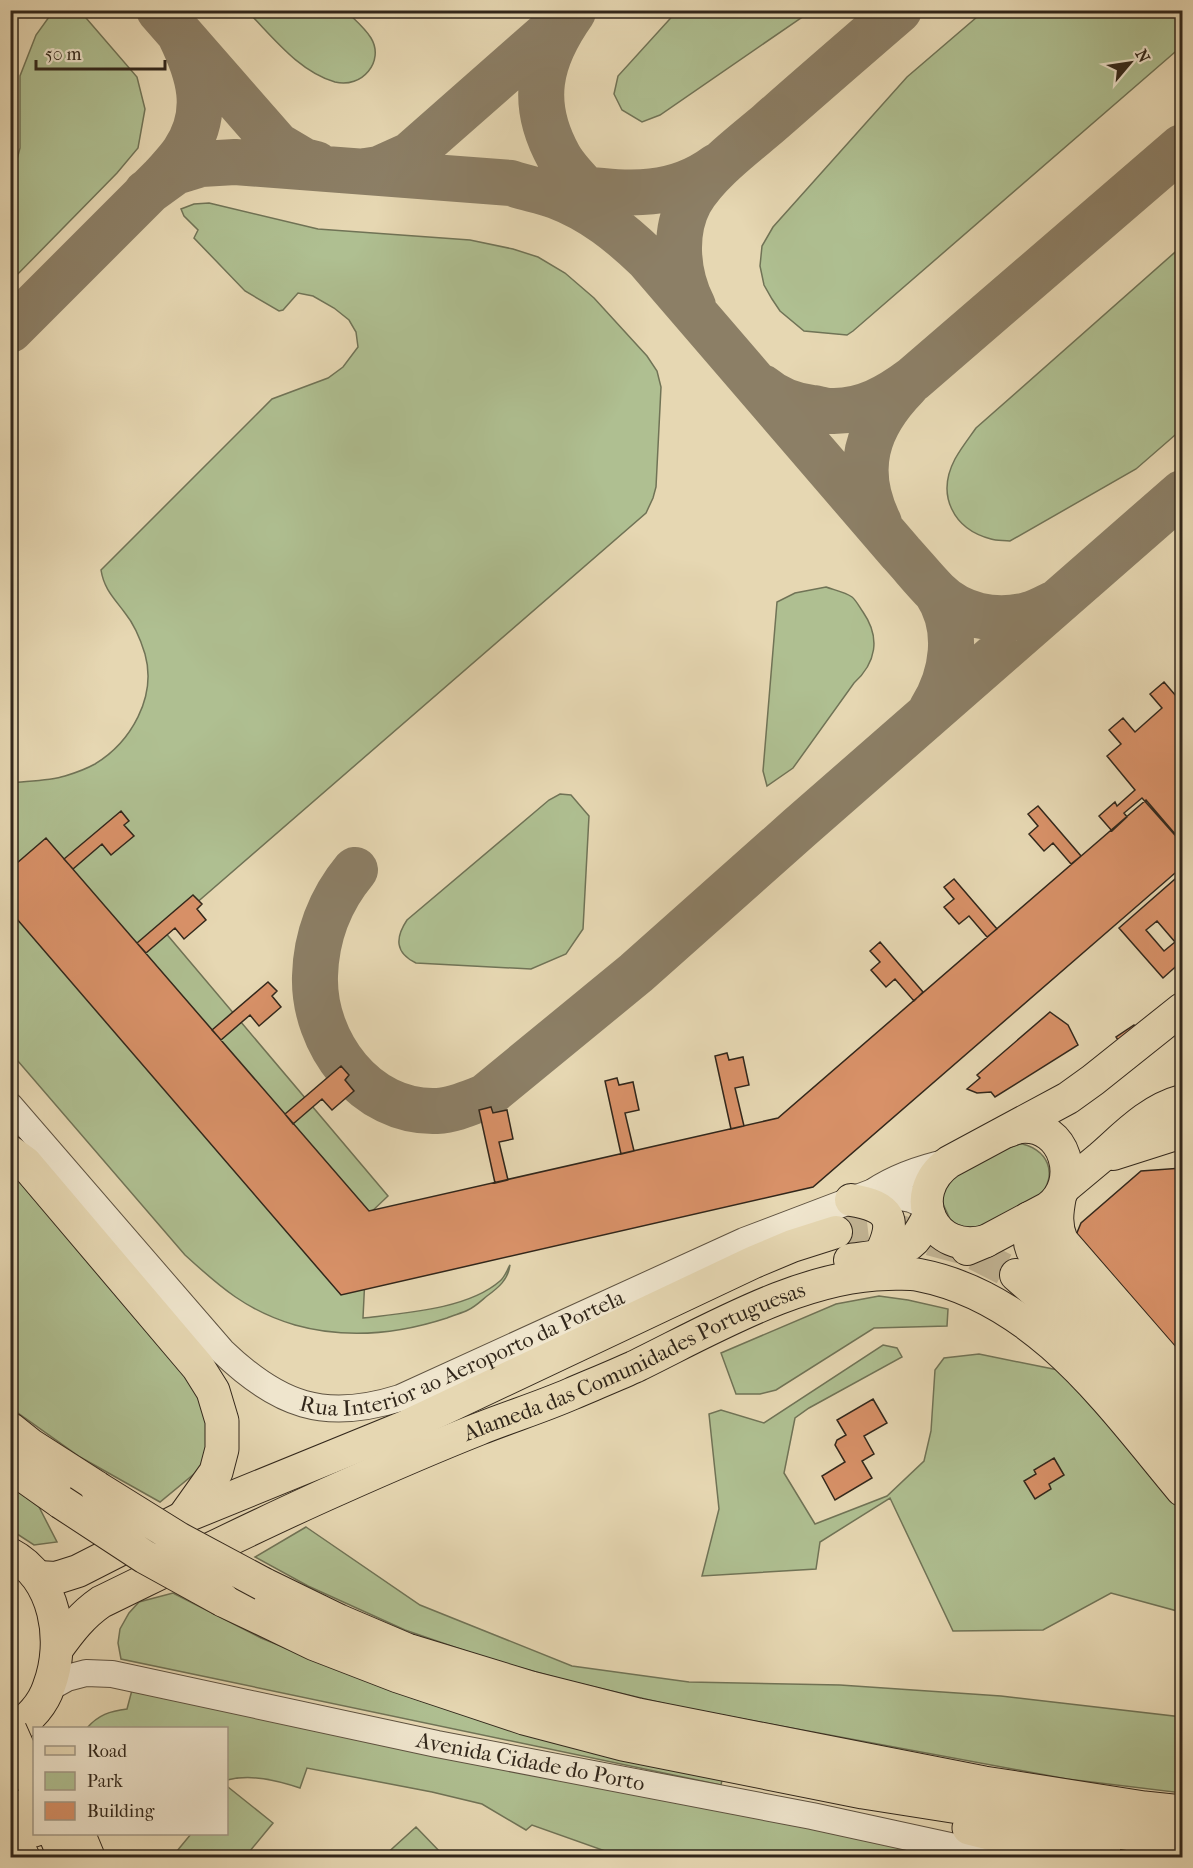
<svg xmlns="http://www.w3.org/2000/svg" width="1193" height="1868" font-family="'IM FELL French Canon',serif">
<rect width="100%" height="100%" fill="#e6d7b2"/>
<filter id="stains"><feTurbulence type="fractalNoise" baseFrequency=".00333" numOctaves="4"/><feColorMatrix values="0 0 0 0 .2 0 0 0 0 .09 0 0 0 0 .02 0 0 0 .5 -.17"/></filter>
<radialGradient id="worn" r=".72"><stop offset=".6" stop-color="#630" stop-opacity="0"/><stop offset="1" stop-color="#630" stop-opacity=".3"/></radialGradient>
<path fill="#afbf91" stroke="#707356" stroke-width="1.5" d="M54,10l26,1 57,66 8,32 -7,39 -21,25 -106,108v-99l9,-34v-72l16,-41z
M678,10h133v1l-151,104 -18,7 -20,-12 -8,-16 4,-18z
M247,11h99c8,8 19,17 25,27 14,23 -9,51 -36,44 -37,-11 -62,-45 -88,-71z
M984,11h198v35l-329,285 -6,4 -43,-4 -24,-20 -8,-12 -8,-14 -4,-19 2,-20 11,-19 134,-150z
M209,203l109,26 152,11 43,9 25,8 27,16 29,25 53,58 10,15 4,16 -5,100 -3,11 -7,15 -482,418 224,265 -20,19 -5,103c42,-5 105,-9 137,-37 5,-4 7,-11 10,-16 -2,15 -12,23 -23,31 -6,5 -12,11 -19,14 -6,3 -14,5 -21,8 -49,16 -102,21 -152,7 -48,-14 -75,-38 -110,-70l-174,-202 -1,-270c18,-2 39,-2 55,-7 10,-3 21,-7 30,-12 36,-22 62,-67 50,-110 -4,-13 -11,-30 -20,-41 -11,-15 -21,-24 -24,-43l171,-171 56,-21 15,-11 15,-20 -2,-15 -7,-12 -15,-12 -21,-12 -15,-3 -15,17 -4,1 -34,-20 -51,-53 4,-8 -14,-14 -3,-7 13,-5z
M1182,246v183l-46,40 -126,72c-6,-1 -13,0 -19,-2 -38,-10 -55,-44 -36,-80 6,-11 14,-21 21,-31z
M826,587c8,3 19,5 26,10 4,3 8,11 11,15 18,26 13,51 -9,71l-61,85 -26,18 -4,-15 14,-169 18,-9z
M560,794l11,1 18,21 -6,113 -17,25 -35,15 -115,-6c-21,-10 -21,-25 -9,-43l142,-120z
M1017,1143c31,4 43,32 21,55l-59,30 -15,-1 -8,-3 -6,-5 -7,-15 -1,-8 10,-21z
M11,1166l176,201 25,69 -12,33 -40,33 -80,-45 -69,-49z
M879,1296l29,4 40,9 -1,17 -73,2 -98,62 -16,4h-24l-15,-41 115,-49z
M883,1345l14,3 5,9 -93,51 -14,10 -11,55 31,51 72,-28 37,-35 7,-30 4,-61 9,-12 35,-4 84,17 111,122 8,29v96l-5,-7 -66,-18 -68,37 -90,1 -63,-133 -70,44 -4,27 -114,7 17,-67 -10,-95 12,-4 43,13z
M10,1485l29,22 18,35 -23,3 -23,-15z
M306,1527l114,78 152,61 117,16 151,3 161,11 181,21v76l-115,-14 -388,-72 -114,-27 -76,-21 -84,-29 -97,-44 -53,-29z
M173,1593l88,45 102,41 359,101 -1,5 -600,-126 -3,-16 2,-14 9,-16 10,-11z
M132,1690l829,167h-339l-90,-32 -6,5 -44,-26 -50,-12 -125,-24 -7,20c-24,-8 -49,-14 -73,-8l-1,-52h-139c11,-13 23,-17 40,-19z
M228,1787l45,36 -28,34h-73l19,-23h35v-45z
M416,1827l29,30h-62z"/>
<g fill="none" stroke-linecap="round" stroke-linejoin="round">
<path stroke="#8c7f66" stroke-width="46" d="M159,10l118,135 27,16 12,3
M573,12c-34,48 -44,91 -14,145 10,18 34,39 48,55
M366,171l13,-2 31,-14 150,-132
M569,188c54,5 101,13 148,-22
M146,193l29,-21 26,-8 34,-2 276,21c15,5 31,8 45,13 37,14 65,37 92,63l253,294c12,13 23,27 35,39 24,24 59,31 91,23 9,-2 18,-7 26,-11
M693,306c-16,-31 -20,-73 -3,-105 17,-29 52,-55 78,-77 43,-38 87,-76 131,-114
M10,330l153,-153c7,-8 15,-16 21,-25 27,-40 15,-78 -4,-117
M762,387c14,12 32,19 51,21 6,1 12,3 18,3 32,1 58,-14 82,-32l269,-232
M879,523c-26,-53 -13,-96 27,-137
M931,710c22,-35 29,-82 5,-118
M355,870c-25,30 -39,67 -40,106 -2,66 50,138 122,135 17,-1 32,-8 48,-14l151,-124 163,-145 383,-335"/>
</g>
<path fill="#d89168" stroke="#32271b" stroke-width="1.5" fill-rule="evenodd" d="M1164,682l12,14 6,-5v149l-1,2 -39,-44 -18,15 3,4 -15,14 -13,-15 16,-14 2,4 18,-16 -28,-34 14,-12 -12,-14 14,-12 12,14 27,-24 -12,-14z
M1146,800l36,42v25l-369,320 -472,108 -331,-384v-42l36,-31 323,373 409,-93z
M1038,806l43,50 -10,8 -18,-21 -9,8 -15,-17 9,-8 -10,-12z
M121,811l8,10 -5,4 10,11 -23,19 -9,-11 -29,25 -9,-10z
M1182,873v88l-19,17 -44,-50zM1157,921l18,21 -11,9 -18,-21z
M954,879l43,50 -10,8 -18,-21 -10,8 -15,-17 10,-8 -10,-12z
M193,895l9,9 -5,5 9,11 -22,19 -9,-11 -29,25 -9,-10z
M880,942l43,50 -9,9 -19,-22 -9,8 -15,-17 9,-8 -10,-11z
M268,982l9,9 -5,5 9,11 -22,19 -9,-11 -29,25 -9,-10z
M1050,1012l18,13 10,20 -83,52 -4,-5 -14,1 -10,-4 13,-11 -3,-3z
M1134,1025l4,5 -18,13 -4,-6z
M727,1053l2,7 14,-3 6,28 -14,3 9,38 -13,3 -16,-73z
M341,1066l8,9 -4,5 9,11 -22,19 -10,-11 -29,25 -8,-10z
M617,1078l2,7 14,-3 6,28 -14,3 9,38 -13,3 -16,-73z
M491,1107l2,6 14,-3 6,29 -14,3 9,38 -13,3 -16,-73z
M1182,1168v193l-106,-126 5,-12 60,-52z
M873,1399l14,24 -23,13 10,18 -12,7 10,17 -37,22 -13,-24 23,-14 -10,-17 2,-5 9,-5 -9,-15z
M1054,1458l10,17 -15,9 2,5 -16,10 -11,-18 12,-7 -2,-4z"/>
<g fill="none" stroke-linecap="round" stroke-linejoin="round">
<path stroke="#c2b494" stroke-width="32" stroke-dasharray="32 16" stroke-linecap="butt" d="M836,1232l43,-5 24,5 62,17 51,26"/>
<defs>
<g id="minor">
<path id="s1" d="M10,1106l212,245c56,54 102,71 178,47l344,-157 129,-49c24,-16 49,-24 76,-30"/>
<path d="M873,1192l38,7 16,7"/>
<path id="s2" d="M49,1688l18,-10 19,-5 26,1 325,70 375,72 179,39 24,3"/>
</g>
<g id="major">
<path d="M1113,1154l69,-22"/>
<path d="M1065,1187c12,-10 24,-20 36,-30 25,-22 48,-47 81,-56"/>
<path d="M1060,1196c-3,16 -5,29 2,45l120,138"/>
<path d="M851,1200c39,6 47,20 29,55"/>
<path d="M1029,1218c0,11 -1,22 3,32 8,16 35,35 48,49 33,36 65,81 102,112"/>
<path d="M986,1241c-53,15 -82,-47 -37,-79l119,-64 25,-18 89,-71"/>
<path d="M967,1249l19,-8 62,-33c35,-25 17,-85 -27,-81 -4,0 -9,3 -13,4"/>
<path d="M850,1260c20,-3 49,-4 64,-20 6,-7 11,-16 15,-25"/>
<path d="M1016,1275l51,45 115,128"/>
<path d="M10,1554c46,24 56,87 39,132 -6,19 -22,35 -39,46"/>
<path d="M38,1577l18,1 22,-7 106,-54 223,-91 347,-164 38,-16 44,-14"/>
<path id="s3" d="M57,1649c13,-18 25,-34 44,-47 78,-38 156,-77 235,-112 47,-21 95,-42 143,-61 30,-12 62,-22 92,-35 21,-9 43,-18 63,-27 76,-37 168,-92 254,-93 10,0 21,-1 31,1 118,23 191,129 263,215"/>
<path d="M10,1830l14,28"/>
<path d="M79,1834l10,24"/>
</g>
<path id="highway" d="M10,1152l15,11 173,204 15,24 9,30v28l-6,23 -32,45
M10,1429l20,16 67,43
M10,1466l51,36
M263,1584l76,37 68,29 124,38 107,27 346,68 160,25 38,4
M223,1600l92,44 83,32 126,42 99,26 240,48 319,50
M10,1773l24,57
M969,1828l56,14 81,16
M55,1834l10,24"/>
</defs>
<use href="#minor" stroke="#5f5341" stroke-width="28"/>
<use href="#major" stroke="#32271b" stroke-width="34"/>
<use href="#highway" stroke="#32271b" stroke-width="35"/>
<use href="#minor" stroke="#efe5cd" stroke-width="26"/>
<use href="#major" stroke="#e6d7b2" stroke-width="32"/>
<use href="#highway" stroke="#e6d7b2" stroke-width="33"/>
<defs>
<path id="highway-bridge" d="M97,1488l82,51 84,45
M61,1502l84,55 78,43
M10,1730l24,54"/>
</defs>
<use href="#highway-bridge" stroke="#32271b" stroke-width="35" stroke-linecap="butt"/>
<use href="#highway-bridge" stroke="#e6d7b2" stroke-width="33"/>
</g>
<g text-anchor="middle" dominant-baseline="central" stroke-width="5" stroke-linejoin="round" paint-order="stroke">
<g font-size="22" fill="#32271b" stroke="#efe5cd">
<text stroke="none"><textPath href="#s1" startOffset="592">Rua Interior ao Aeroporto da Portela</textPath></text>
<text stroke="none"><textPath href="#s3" startOffset="650">Alameda das Comunidades Portuguesas</textPath></text>
<text stroke="none"><textPath href="#s2" startOffset="494">Avenida Cidade do Porto</textPath></text>
</g>
</g>
<rect width="1193" height="1868" fill="none" stroke="#e6d7b2" stroke-width="36"/>
<rect x="12" y="12" width="1169" height="1844" fill="none" stroke="#32271b" stroke-width="3"/>
<rect x="18" y="18" width="1157" height="1832" fill="none" stroke="#32271b" stroke-width="1.5"/>
<rect x="33" y="1727" width="195" height="108" fill="#efe5cd" stroke="#a39986" stroke-width="1.5"/>
<rect x="45" y="1746" width="30" height="9" fill="#e6d7b2" stroke="#a39986" stroke-width="1.5"/>
<text x="87" y="1757" font-size="18" fill="#32271b">Road</text>
<rect x="45" y="1772" width="30" height="18" fill="#afbf91" stroke="#a39986" stroke-width="1.5"/>
<text x="87" y="1787" font-size="18" fill="#32271b">Park</text>
<rect x="45" y="1802" width="30" height="18" fill="#d89168" stroke="#a39986" stroke-width="1.5"/>
<text x="87" y="1817" font-size="18" fill="#32271b">Building</text>
<g transform="translate(1130 63) rotate(61)" stroke="#efe5cd" stroke-width="4.5" paint-order="stroke">
<path d="M0-4.5L10 22L0 15L-10 22Z" fill="#32271b"/>
<text y="-9" font-size="16" font-weight="bold" text-anchor="middle" fill="#32271b">N</text>
</g>
<path d="M36 60v9h129v-9" fill="none" stroke="#32271b" stroke-width="3"/>
<text x="45" y="60" font-size="18" fill="#32271b" stroke="#efe5cd" stroke-width="4.5" paint-order="stroke">50 m</text>
<rect width="100%" height="100%" filter="url(#stains)"/>
<rect width="100%" height="100%" fill="url(#worn)"/>
</svg>
